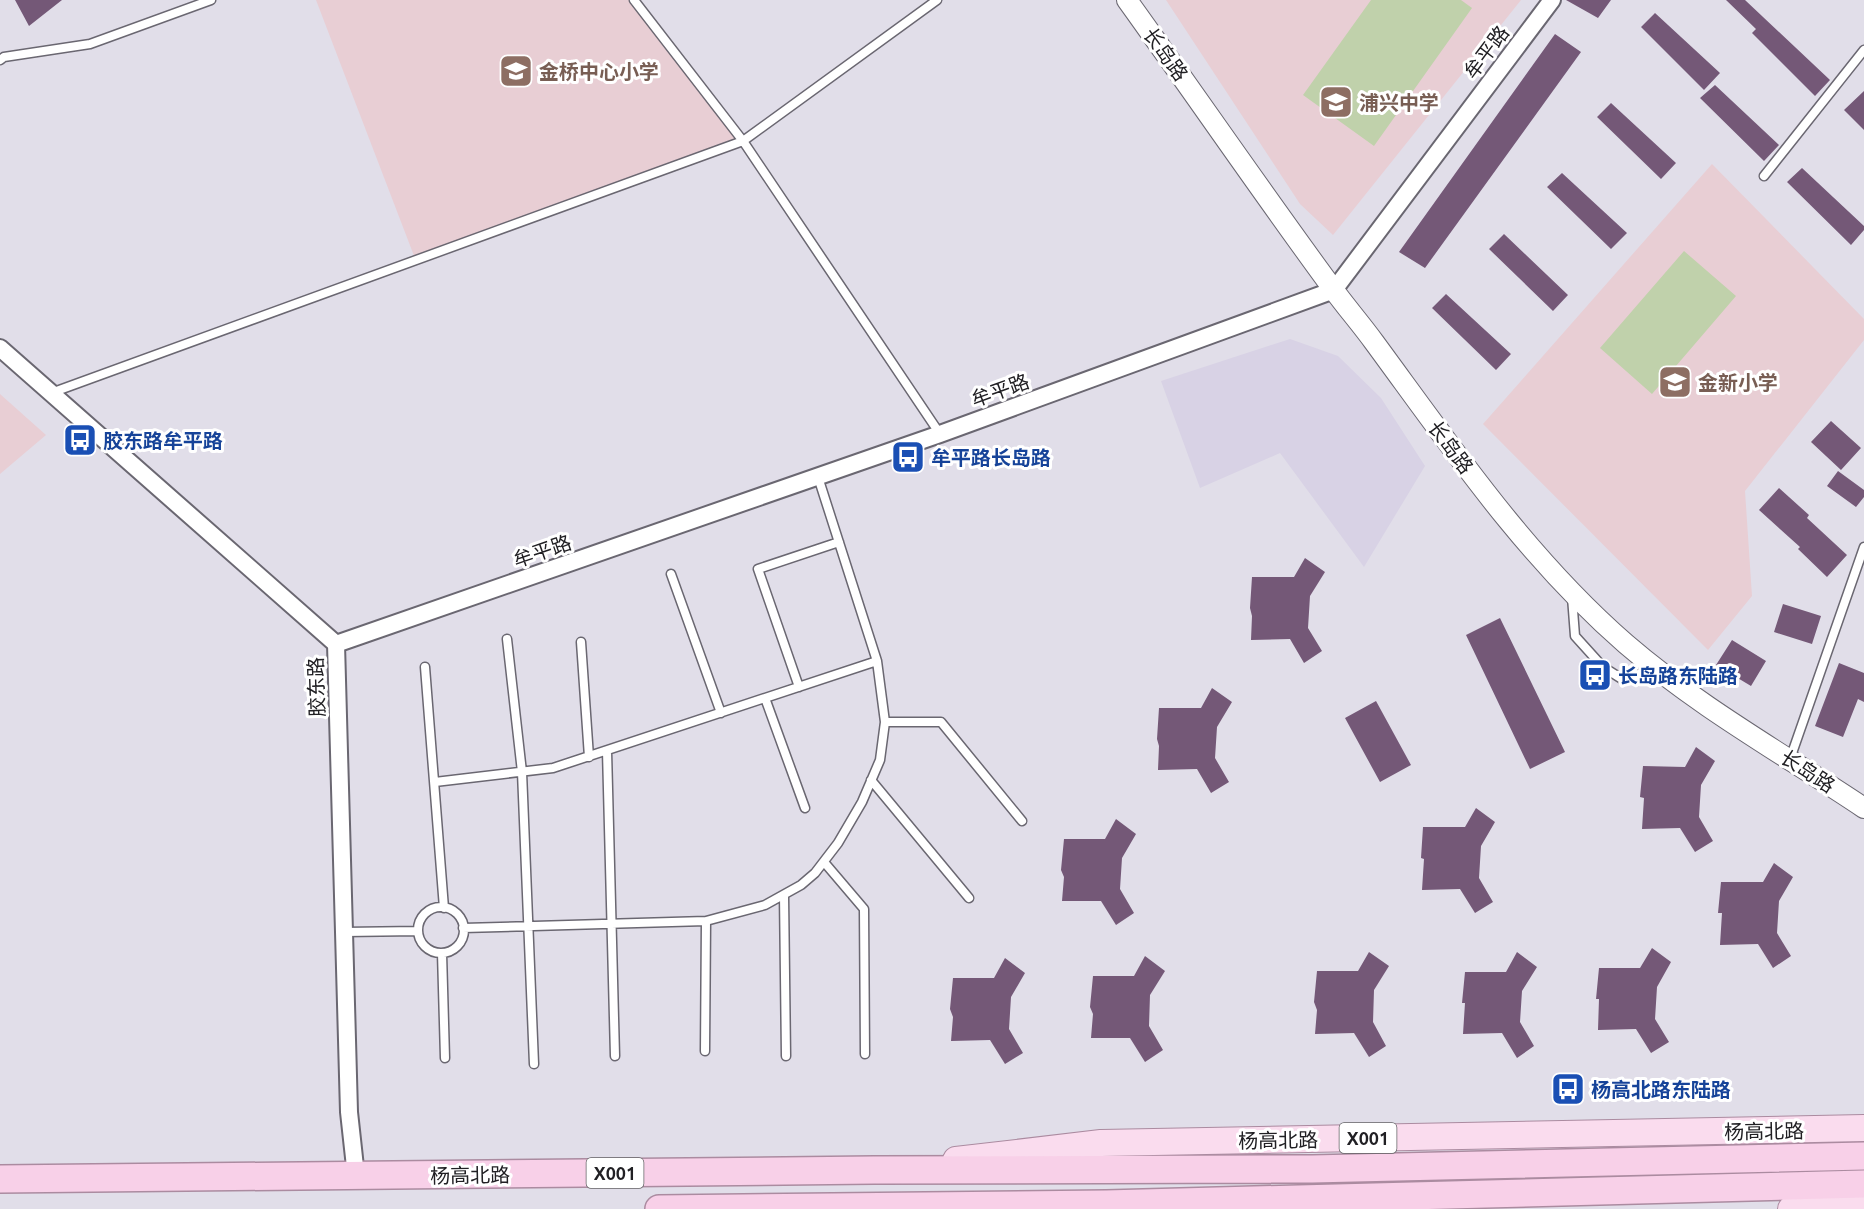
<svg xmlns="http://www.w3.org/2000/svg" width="1864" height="1209" font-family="Ubuntu,'Noto Sans SC',sans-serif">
<rect width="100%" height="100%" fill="#e1dee9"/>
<path fill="#d8d2e5" d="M1290,339l48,17 43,42 44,68 -61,101 -84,-114 -80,35 -39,-107z"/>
<path fill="#e8ced4" d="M316,0h319l108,141 -327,120z
M1166,0h355l-188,235 -33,-31z
M1712,164l152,155v21l-119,151 7,105 -44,54 -225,-226z
M0,394l46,41 -46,39z"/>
<path fill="#c0d1ab" d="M1371,0h90l11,8 -98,138 -71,-51z
M1684,251l52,45 -84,98 -52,-46z"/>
<path fill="#745877" d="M15,0h47l-33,26z
M1566,0h45l-13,18z
M1726,0h19l85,80 -15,16 -63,-63 4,-4z
M1655,13l65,60 -16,17 -63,-63z
M1555,34l26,18 -156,216 -26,-16z
M1715,85l64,60 -15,16 -64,-63z
M1864,91v39l-20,-20z
M1611,103l65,60 -15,16 -64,-62z
M1802,168l62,58v4l-13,15 -64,-63z
M1562,173l65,60 -16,16 -64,-62z
M1504,234l64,61 -15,16 -64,-62z
M1446,294l65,60 -15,16 -64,-62z
M1831,421l30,27 -20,22 -30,-28z
M1838,471l26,19v7l-8,10 -29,-21z
M1779,488l30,27 -2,3 40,37 -20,22 -29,-28 2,-2 -41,-37z
M1305,558l20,14 -15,24 -2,32 14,23 -18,12 -14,-24 -39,1 1,-24 -2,-8 2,-31h42z
M1783,604l38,12 -9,28 -38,-12z
M1500,618l65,134 -35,17 -64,-134z
M1732,640l34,21 -15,25 -35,-21z
M1839,663l25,10v29l-6,-3 -15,38 -28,-11z
M1212,688l20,14 -15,25 -2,31 14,24 -18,11 -14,-24 -39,1 1,-24 -2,-7 2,-31h42z
M1376,701l35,64 -31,17 -35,-64z
M1696,747l19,14 -14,24 -2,32 14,24 -18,11 -15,-24 -38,1 2,-31 -4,-1 3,-31 42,1z
M1476,808l19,14 -14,24 -2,32 14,24 -18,11 -15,-24 -38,1 2,-31 -3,-1 2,-31h42z
M1116,819l20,15 -14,24 -2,31 14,24 -18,12 -15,-24h-39l2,-24 -3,-7 3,-31h41z
M1774,863l19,14 -14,24 -2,32 14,23 -18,12 -15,-24 -38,1 2,-32h-4l3,-31h42z
M1652,948l19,14 -14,25 -2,32 14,23 -18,11 -15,-24 -38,1 1,-31h-3l3,-31h41z
M1369,952l20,14 -15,24 -1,32 13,24 -17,11 -15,-24 -39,1 2,-24 -3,-8 3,-31h41z
M1517,952l20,15 -15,24 -2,31 14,24 -17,12 -15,-25 -39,1 2,-31h-3l3,-31h41z
M1145,956l20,15 -15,24 -1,31 14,24 -18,12 -15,-24h-39l2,-24 -3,-7 3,-31h41z
M1005,958l20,15 -14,24 -2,32 14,24 -18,11 -15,-24 -39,1 2,-24 -3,-8 3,-31h41z"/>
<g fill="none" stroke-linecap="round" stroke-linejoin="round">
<defs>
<path id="service" d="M634,0l109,141 197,293
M0,60l4,-3 86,-13 121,-44
M1764,176l100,-126
M51,393l692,-252 194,-141
M671,574l50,139
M1572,597l3,39 28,31 19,12 33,-10
M507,639l15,133 12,292
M581,642l8,115
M425,667l19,241
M799,687l-41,-118 81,-27
M765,698l40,110
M885,722h56l81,99
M607,751l8,305
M1790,759l74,-212
M871,780l98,118
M435,782l118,-14 324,-107 -59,-184
M824,862l40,47 1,145
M784,895l2,161
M418 930a23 23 0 1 1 46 0a23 23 0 1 1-46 0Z
M463,928l243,-7 59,-16 36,-20 14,-12 23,-30 24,-41 18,-42 5,-38 -8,-61
M344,932l74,-1
M442,953l3,105
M705,1051l1,-130"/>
<path id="minor" d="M0,348l336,296 13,468 7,64
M336,644l604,-210 394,-144 218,-290"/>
<path id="tertiary" d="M1127,0c69,96 136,194 206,289 13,18 28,35 41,53 78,106 152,215 252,302 73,63 159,111 238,164"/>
<path id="primary" d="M956,1160l145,-17 763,-15
M1791,1209l73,-3"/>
<path id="trunk" d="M0,1179l874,-9 438,-1 552,-13
M659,1209l447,-5 758,-20"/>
</defs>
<use href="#service" stroke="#6a6771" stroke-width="11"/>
<use href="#minor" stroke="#6a6771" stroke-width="20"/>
<use href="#tertiary" stroke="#6a6771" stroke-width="22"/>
<use href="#primary" stroke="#ab8ba0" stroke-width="28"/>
<use href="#trunk" stroke="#ab8ba0" stroke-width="30"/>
<use href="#service" stroke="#fff" stroke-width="8"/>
<use href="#minor" stroke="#fff" stroke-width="16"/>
<use href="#tertiary" stroke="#fff" stroke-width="20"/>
<use href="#primary" stroke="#fadcee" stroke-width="26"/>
<use href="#trunk" stroke="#f8d0e8" stroke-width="27"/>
</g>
<defs>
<symbol id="school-square" viewBox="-11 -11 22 22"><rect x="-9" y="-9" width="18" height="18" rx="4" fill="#8d6e63" stroke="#fff"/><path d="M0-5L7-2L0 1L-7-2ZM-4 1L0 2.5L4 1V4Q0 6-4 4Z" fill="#fff"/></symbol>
<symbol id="bus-square" viewBox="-11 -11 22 22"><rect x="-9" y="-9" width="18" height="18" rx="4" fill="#1a4fb4" stroke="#fff"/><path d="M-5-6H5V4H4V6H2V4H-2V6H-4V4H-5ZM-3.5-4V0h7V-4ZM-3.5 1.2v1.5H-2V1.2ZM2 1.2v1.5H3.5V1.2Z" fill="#fff"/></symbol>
</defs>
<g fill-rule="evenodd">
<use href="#school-square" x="497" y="52" width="38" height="38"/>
<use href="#school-square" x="1317" y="83" width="38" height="38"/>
<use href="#school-square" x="1656" y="363" width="38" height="38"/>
<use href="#bus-square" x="61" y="421" width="38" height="38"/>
<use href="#bus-square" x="889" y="438" width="38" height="38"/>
<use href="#bus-square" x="1576" y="656" width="38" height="38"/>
<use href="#bus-square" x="1549" y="1070" width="38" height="38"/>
</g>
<g text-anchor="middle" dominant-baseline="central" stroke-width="6" stroke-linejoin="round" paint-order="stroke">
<g fill="#fff" stroke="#646366" stroke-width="1.5">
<rect x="1339.5" y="1123" width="57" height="30" rx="4.5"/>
<rect x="586.5" y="1158" width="57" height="30" rx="4.5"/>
</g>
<g font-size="18" font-weight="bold" fill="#212024">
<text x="1368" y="1138">X001</text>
<text x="615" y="1173">X001</text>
</g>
<g font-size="20" fill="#212024" stroke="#fff">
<text transform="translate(1486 52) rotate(-53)">牟平路</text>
<text transform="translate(1166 54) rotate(54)">长岛路</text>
<text transform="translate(1000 390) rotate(-20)">牟平路</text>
<text transform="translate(1451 447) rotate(53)">长岛路</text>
<text transform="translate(542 551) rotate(-19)">牟平路</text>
<text transform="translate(316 687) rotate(-92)">胶东路</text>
<text transform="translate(1808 771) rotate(33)">长岛路</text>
<text transform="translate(1764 1131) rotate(-1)">杨高北路</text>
<text transform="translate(1278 1140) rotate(-1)">杨高北路</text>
<text transform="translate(470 1175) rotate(-1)">杨高北路</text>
</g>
<g font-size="20" font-weight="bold" fill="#785e54" stroke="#fff" text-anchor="start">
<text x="539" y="71">金桥中心小学</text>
<text x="1359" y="102">浦兴中学</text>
<text x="1698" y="382">金新小学</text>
</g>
<g font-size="20" font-weight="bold" fill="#164399" stroke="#fff" text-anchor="start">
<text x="103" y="440">胶东路牟平路</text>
<text x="931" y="457">牟平路长岛路</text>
<text x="1618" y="675">长岛路东陆路</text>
<text x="1591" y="1089">杨高北路东陆路</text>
</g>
</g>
</svg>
